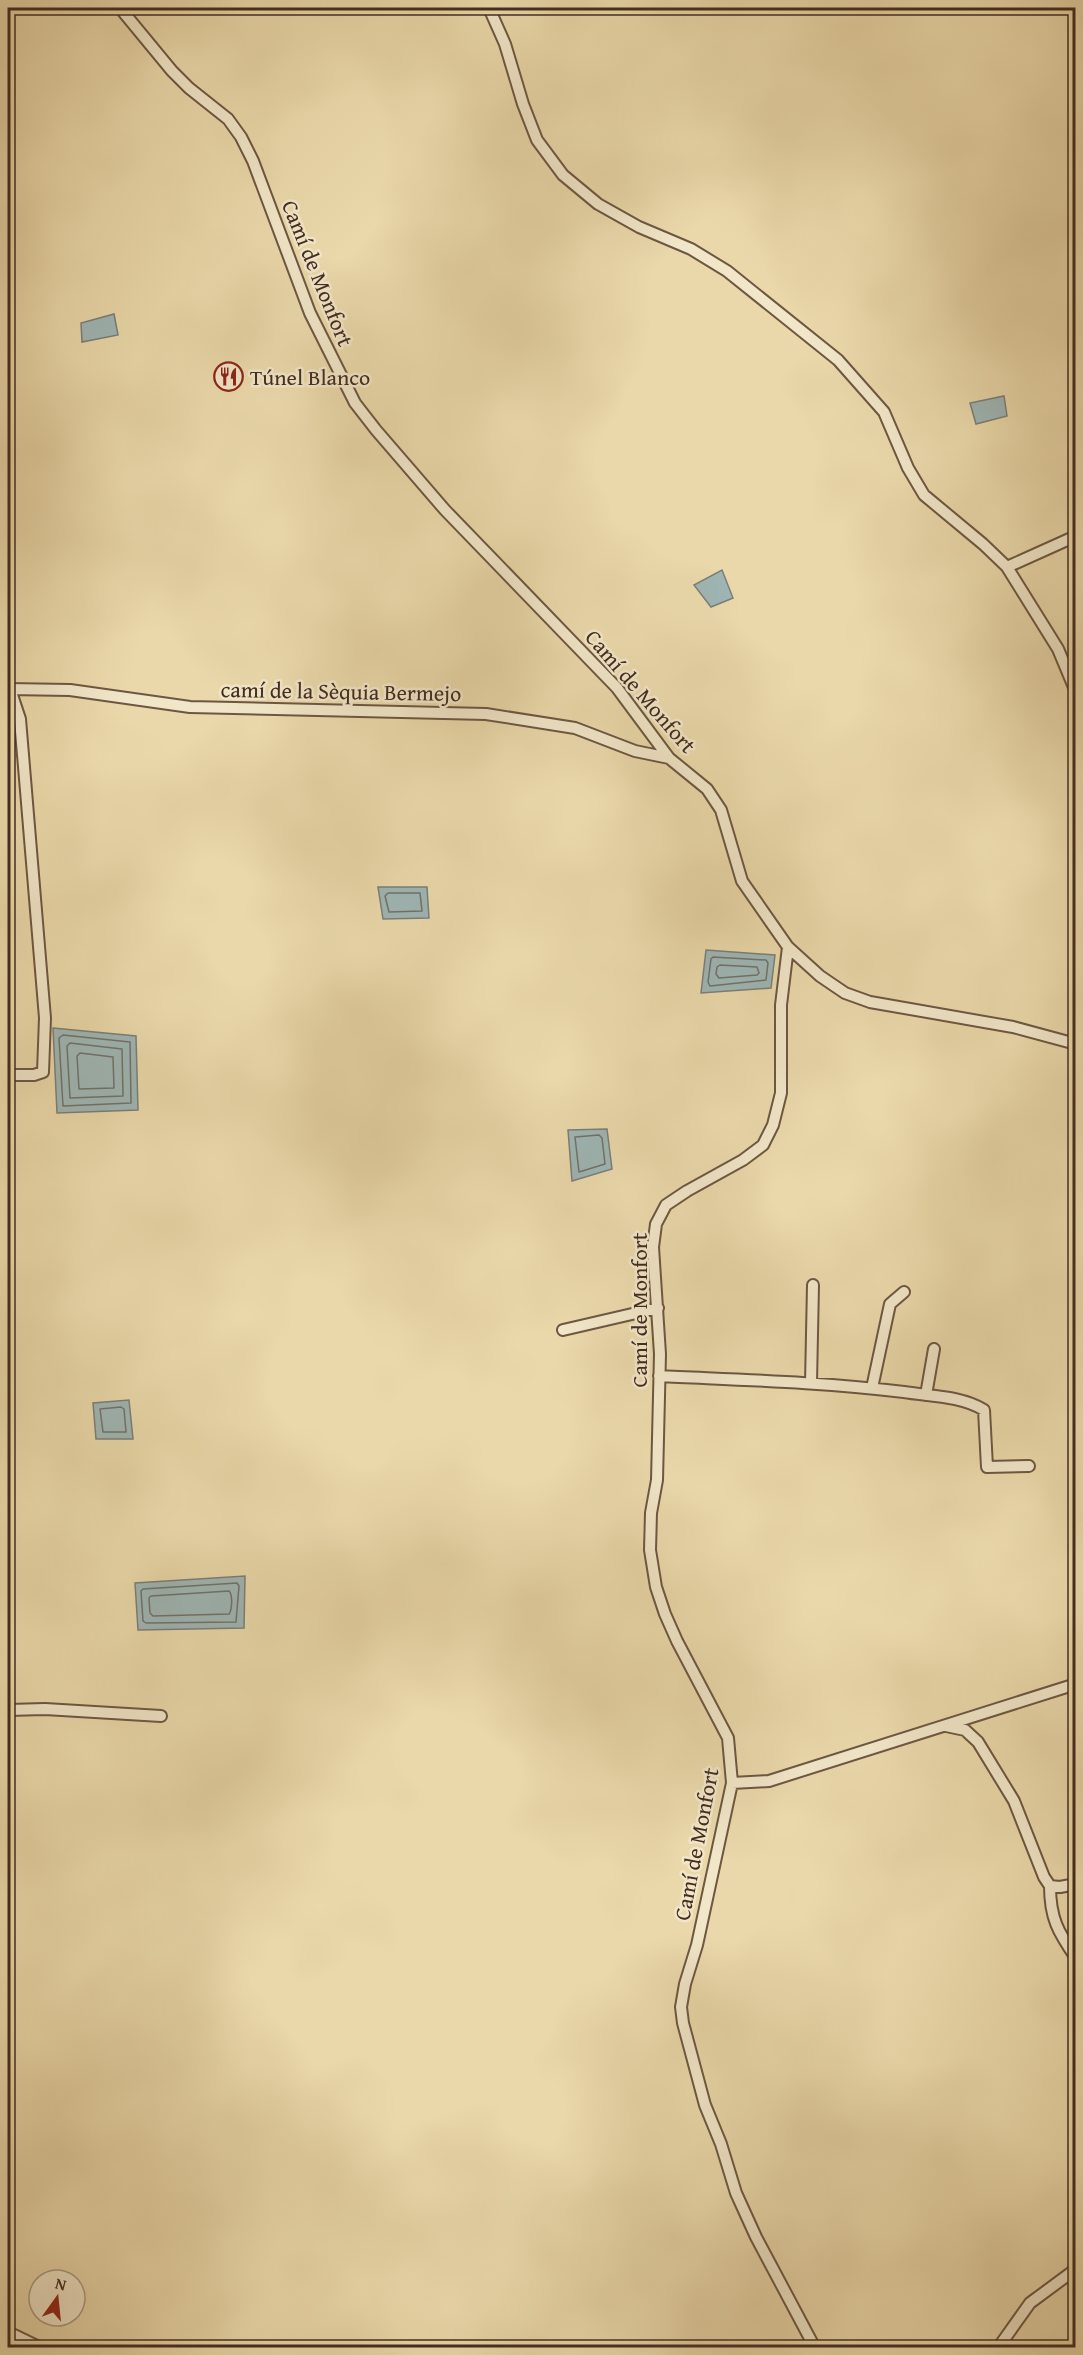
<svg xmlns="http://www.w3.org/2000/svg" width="1083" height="2355" font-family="'Gentium Book Plus',serif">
<rect width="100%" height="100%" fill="#ead8aa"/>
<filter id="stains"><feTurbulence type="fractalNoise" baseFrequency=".00333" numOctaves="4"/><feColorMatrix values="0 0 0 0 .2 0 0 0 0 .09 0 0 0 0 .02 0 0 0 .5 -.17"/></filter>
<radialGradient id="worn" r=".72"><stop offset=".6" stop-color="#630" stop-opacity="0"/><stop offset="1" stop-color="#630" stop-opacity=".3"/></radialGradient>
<path fill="#9eb6b5" stroke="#7a7f79" stroke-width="1.5" d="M114,314l4,21 -36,7 -1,-19z
M1004,396l3,20 -31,8 -6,-21z
M722,570l11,28 -22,9 -17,-22z
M378,887h49l2,31 -46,1z
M706,950l69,5 -4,33 -70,5z
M53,1028l83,8 2,74 -81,3z
M607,1129l5,40 -40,12 -4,-51z
M129,1400l4,39h-37l-3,-36z
M245,1576l-1,52 -106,2 -3,-47z"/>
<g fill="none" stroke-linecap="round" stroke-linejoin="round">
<path stroke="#70716a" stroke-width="1.5" d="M388,893h32l2,18 -33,1 -4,-16z
M713,957l53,3 2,3 -2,17 -56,6 -2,-4 3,-23z
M720,965l37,2 2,6 -2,2 -38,3 -3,-4 1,-7z
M63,1035l67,7 1,61 -68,3 -4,-68z
M70,1043l52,6 1,47 -53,2 -3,-52z
M80,1053l33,4 1,31 -35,1 -2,-33z
M599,1135l3,3 3,26 -26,8 -4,-35z
M121,1407l3,2 2,23h-23l-3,-23z
M237,1583l2,3 -3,36 -90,1 -3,-2 -2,-30 2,-2z
M229,1591c4,4 3,19 0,23l-76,2 -3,-3 -1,-15 2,-2z"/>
<defs>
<path id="minor" d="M120,8l52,63 17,17 39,31 13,18 12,24 57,152 45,90 21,27 69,80 172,178 52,70 38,31 14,21 21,71 46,66 32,29 25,17 25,9 143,25 63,17
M489,8l16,36 18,60 14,36 26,35 35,29 41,23 52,22 36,22 111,89 46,52 24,56 16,27 59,49 24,23 51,82 18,43
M1007,567l69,-31
M8,689l62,1 120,17 296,7 89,14 60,23 34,7
M788,947l-7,58v88l-8,32 -10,20 -20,15 -56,31 -21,14 -10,19 -3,23 7,107 -3,126 -6,33 -1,37 6,37 9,27 12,27 51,97 4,45 -35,162 -12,39 -4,23 2,16 22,82 16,39 15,49 20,44 59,111
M8,1075h26l9,-3 2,-54 -25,-299 -10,-30
M563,1330l95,-22
M659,1376c82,4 163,6 245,16 25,4 58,4 80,18l3,57 42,-1
M811,1383l2,-98
M872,1388l18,-84 14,-12
M926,1395l8,-46
M8,1710l37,-1 116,7
M946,1726l19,4 13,12 36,59 30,76 6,9 10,1 16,-3
M732,1783l37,-2 307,-97
M1050,1886c0,32 8,46 26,72
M8,2332l33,16
M998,2348l32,-45 46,-34"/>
</defs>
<use href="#minor" stroke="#6d5742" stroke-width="14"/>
<use href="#minor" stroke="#f1e6c8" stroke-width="10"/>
</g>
<defs>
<symbol id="restaurant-ring" viewBox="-11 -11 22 22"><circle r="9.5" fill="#f1e6c8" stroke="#8f2418" stroke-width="1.5"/><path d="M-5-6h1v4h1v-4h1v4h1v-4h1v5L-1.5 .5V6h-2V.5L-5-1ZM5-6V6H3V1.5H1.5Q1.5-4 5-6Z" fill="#8f2418"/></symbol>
</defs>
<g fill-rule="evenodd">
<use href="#restaurant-ring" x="212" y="360" width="33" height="33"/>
</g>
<g text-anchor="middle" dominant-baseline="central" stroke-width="5" stroke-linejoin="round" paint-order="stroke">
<g font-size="22" fill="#432c20" stroke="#f1e6c8">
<text transform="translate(318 273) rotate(68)">Camí de Monfort</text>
<text transform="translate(341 691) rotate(1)">camí de la Sèquia Bermejo</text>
<text transform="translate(641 691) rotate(49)">Camí de Monfort</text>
<text transform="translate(639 1310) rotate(-90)">Camí de Monfort</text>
<text transform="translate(696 1844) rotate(-79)">Camí de Monfort</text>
</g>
<g font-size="22" fill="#432c20" stroke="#f1e6c8" text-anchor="start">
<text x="250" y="377">Túnel Blanco</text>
</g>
</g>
<rect width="1083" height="2355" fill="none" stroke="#ead8aa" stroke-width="30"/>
<rect x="9" y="9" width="1065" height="2337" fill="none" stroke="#432c20" stroke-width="3"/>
<rect x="15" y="15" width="1053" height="2325" fill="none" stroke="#432c20" stroke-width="1.5"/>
<g transform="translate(57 2298) rotate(15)"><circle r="28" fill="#f1e6c8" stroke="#ab9c85" stroke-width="1.5"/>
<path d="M0-4.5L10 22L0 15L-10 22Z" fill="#8f2418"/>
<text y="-9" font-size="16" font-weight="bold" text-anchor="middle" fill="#432c20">N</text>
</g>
<rect width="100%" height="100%" filter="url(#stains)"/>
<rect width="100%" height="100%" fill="url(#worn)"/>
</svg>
